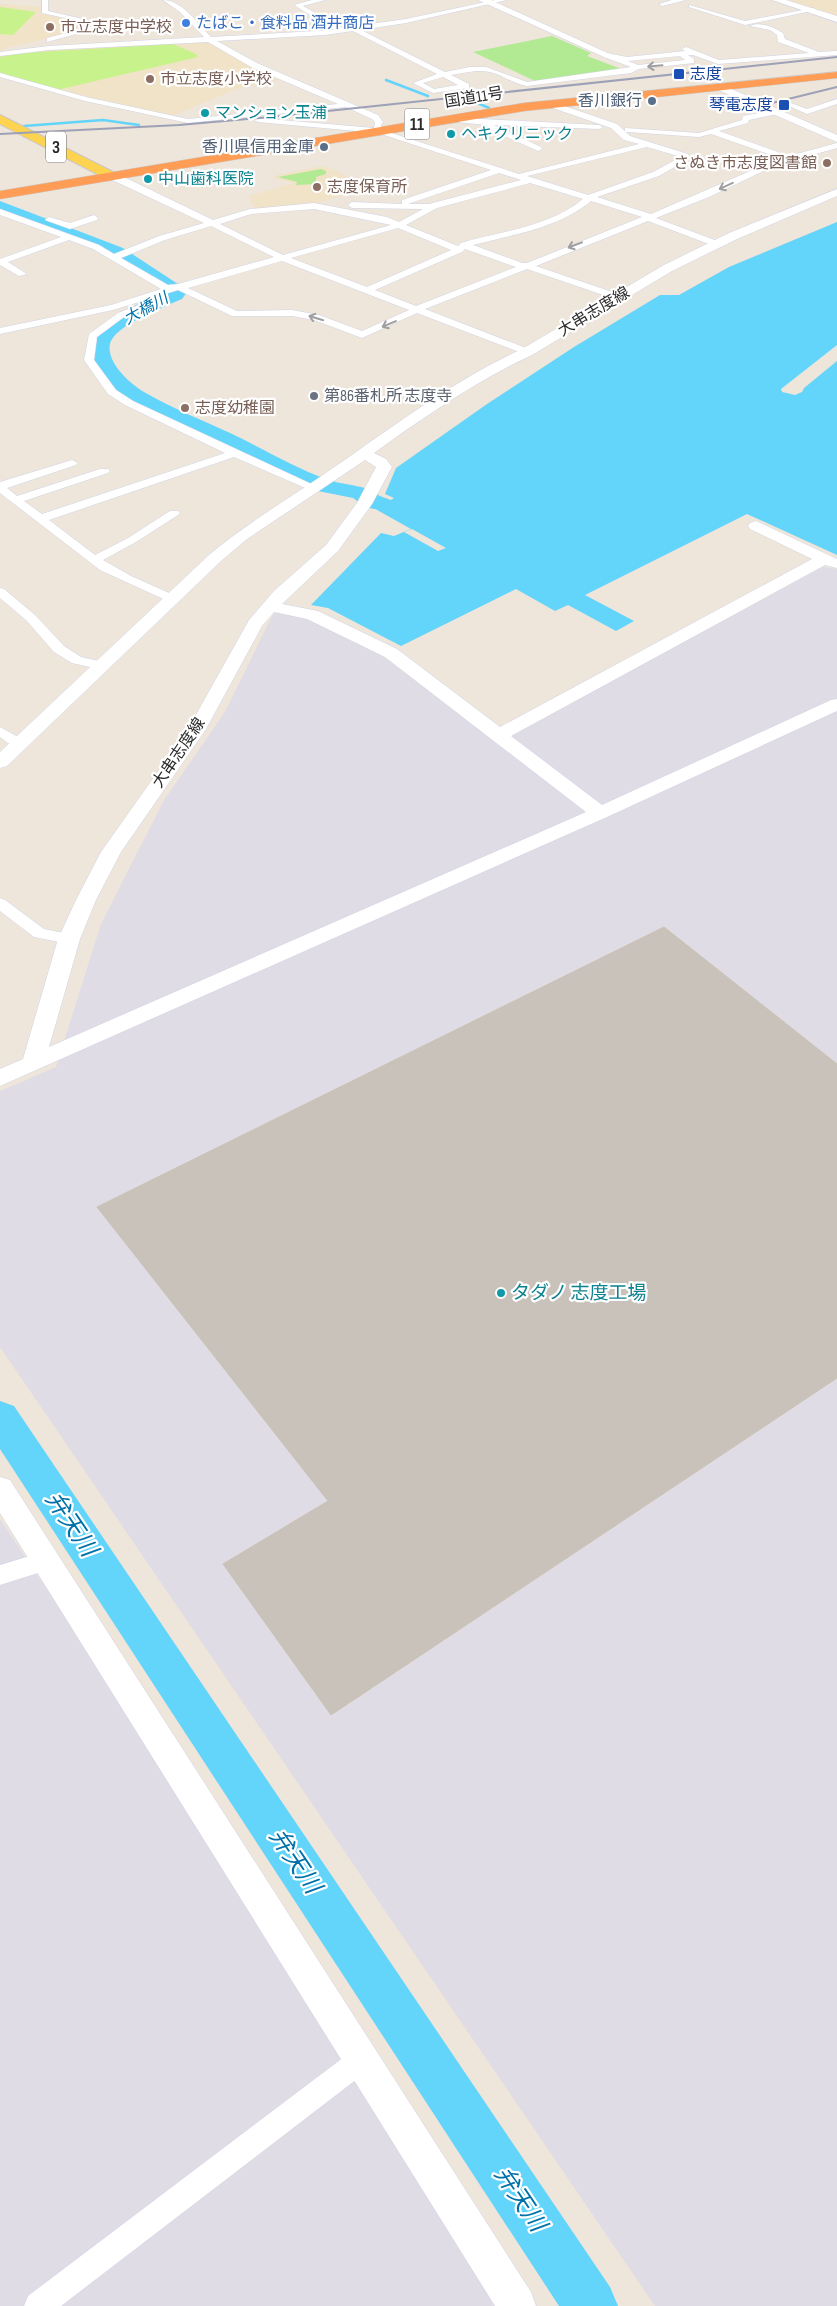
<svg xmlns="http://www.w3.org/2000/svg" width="837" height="2306" font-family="'Sofia Sans Condensed','Noto Sans JP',sans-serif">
<rect width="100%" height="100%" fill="#eee5db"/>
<path fill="#dfdce5" d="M823,567l14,2v1737h-182l-655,-959v-256l56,-24 45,-143 63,-124 61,-88 48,-98 7,-2 38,9 70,39 111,82z
M0,1519l361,541 142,246h-503z"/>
<path fill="#f1e3c8" d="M784,0h53v17z
M0,4l42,3 -2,6 61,13 -91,21 -10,4z
M202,42l11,2 71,34 -50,12 -64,27 -114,-26 -56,-17v-19l32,-5z
M322,166l16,5 7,5 3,8 13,6 -51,15 -55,4 -6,-13 44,-13 -20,-5 4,-3z"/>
<path fill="#b1ea92" d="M552,36l39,17 -4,3 37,14 -89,11 -62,-29z
M321,169l5,2v3l-10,3v7l-20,1 1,-3 -19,-5z"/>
<path fill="#c8f28c" d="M0,7l36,5 -23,23 -13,-1z
M173,44l23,10 2,3 -141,33 -57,-17v-16l21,-4z"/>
<path fill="#63d4fa" d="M837,222v333l-90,-41 -162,81 49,26 -18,10 -48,-26 -13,6 -39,-22 -115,57 -73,-38 -17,-3 70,-72 13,3 17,-7 -41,-23 7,-11 14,5 3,-2 -9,-4 11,-26 91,-64 87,-57 86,-52h19l50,-28z"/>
<path fill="#eee5db" d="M837,345v16l-33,27 -2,4 -7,3 -13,-3 -1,-3z
M412,529l34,19 -8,3 -34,-19z"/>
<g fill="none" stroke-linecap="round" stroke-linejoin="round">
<path stroke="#63d4fa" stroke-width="2.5" d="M386,80l42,16
M473,101l16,7
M24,126l79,-6 36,5"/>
<path fill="#63d4fa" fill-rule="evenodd" d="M0,201l123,47 61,40 3,4 -5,7c-18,8 -62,24 -71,42 -8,19 19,43 33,51 27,16 58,28 86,41 32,15 63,34 96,46 20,8 46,4 59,23l-3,5 -8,2 -8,-2 -13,-9 -40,-8 -184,-90c-14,-11 -36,-28 -39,-48 -3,-29 55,-51 76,-60l-55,-36 -111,-44z
M0,1401l14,5 596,881 8,19h-59l-559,-857z"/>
</g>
<path fill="#c9c2ba" stroke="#c9c2b4" d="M664,927l173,137v314l-506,337 -108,-151 105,-63 -231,-294z"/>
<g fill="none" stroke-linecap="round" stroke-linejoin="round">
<defs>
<path id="street" d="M42,0h6v11l61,14 -62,17v-4l50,-13 -55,-12z
M163,0c19,0 35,24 48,37l123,-7 -40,-25 18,-5h13l-22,6 39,22 64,-9 89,-19h12l-101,23 -45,7 84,42 25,-5h16l41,15 104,-15 -27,-10v-4h3l20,4 58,-6 -3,-2 4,-2 33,13 90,-7 -31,-11 -1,-7 -7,-5 -20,-4c9,-5 24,1 33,7l2,6 34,13 18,-1v4l-119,9 -25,-9h-5l6,4v4l-55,6 -8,4 -104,13c-14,-2 -24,-11 -37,-14 -12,-3 -27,1 -39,3l18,9v4l-36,5 -20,-10 24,-9 -84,-43 -28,4 -108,6 40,22 121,52 5,7 -2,3 1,5 137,44 120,-30 -15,-4 -13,-12 -64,-22v-4h6l64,22 13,12 58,18 2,4 -31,18 -62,21 54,17 129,-56 -69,-24 -12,3 -71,-5h-3v-4l74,5 43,-13 1,-4 31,-6 4,2 -1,2 -28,6 -1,3 -29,8 70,25 48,-13v5l-61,17 -67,32 -53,21 64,24v4h-6l-66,-25 -112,45 85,29v4h-6l-88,-30 -102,40 106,41v4l-4,1 -110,-42 -55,25 -48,-18 -22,-4h-60l-54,-26 -65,20 -113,24v-6l111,-23 50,-16 -68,-40 -24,-9 -61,22 19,12 -8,2 -19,-11v-6l61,-22 -61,-22v-6l99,36 15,9 45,-18 45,-13 -96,-45 -1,-2 4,-3 13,4 89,43 37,-11 64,-6 73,14 12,5 24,-13 -71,-1 -4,-3 4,-3 50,2v-4l89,-30 -113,-37 -120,-11 -4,-2 4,-2 116,10 1,-6 -3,-3 -26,-12 -158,16 -103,-22 -85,-24v-4l86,24 102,22 150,-15 -87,-37 -43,-25 -159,8 -49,6v-4l49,-6 155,-9 -24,-25zM680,56l5,4 -47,5 -10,-4zM443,77l15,8 -24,4 -11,-6zM647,147l34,10 -28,15 -65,23 -61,-19zM499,173l22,7 -92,24h-21zM530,183l53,16c-34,28 -81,32 -122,44l-3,3 -52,-21 31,-17zM591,201l51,16 -115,46h-5l-49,-18c41,-11 84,-16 118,-44zM314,209l77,16 -108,30 -63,-31 31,-10zM211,226l63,31 -96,27 -10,1 -47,-27 44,-18zM398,228l53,22 -84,37 -76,-29zM465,249l51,18 -100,39 -41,-16 87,-38zM282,261l127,49 -47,21 -43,-16 -27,-5 -55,1 -49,-23z
M672,0h14l-24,6 -3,-2z
M689,5l56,16 68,-13 3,2 -71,15 -56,-18z
M837,99v5l-30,10 -20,-9 4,-2 16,6z
M444,117l155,8 4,2 -4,2 -105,-4 47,22 1,2 -4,2 -51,-23v-3l-40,-4 -4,-2z
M94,215l4,3 -1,2 -27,9 -25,-9 4,-3 21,6z
M139,305l5,3 -2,2 -18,7 -27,20 -3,23 22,30 17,11 187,87 -6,3 -4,-1 -76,-33 -185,63 46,35 33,-17 42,-27h8l2,2 -2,2 -42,27 -33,18 28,16 45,20 2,3 -6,4 -72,-33 -100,-77v-11l72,-22 6,3 -2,2 -69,23 10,8 83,-27h8l2,2 -2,2 -84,28 18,13 183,-61 -100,-48 -17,-11 -24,-34 5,-26 29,-21z
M0,588l4,1 31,26 29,31 17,11 27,6 1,3 -1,3 -5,1 -31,-7 -18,-11 -27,-31 -27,-23z
M0,727l18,10 9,2 2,3 -7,4 -14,-3 -8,-6z
M0,898l5,2 39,29 30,6 3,4 -3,4 -5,1 -35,-7 -34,-26z
M46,1551l8,3 3,7 -3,7 -54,17v-20z
M361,2047l9,4 4,9 -4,9 -309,237h-37l4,-10 324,-245z"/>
<path id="secondary" d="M478,0h13l121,55 -5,3 -3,-1z
M772,0h14l51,16v6z
M720,84l117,51v7l-121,-53 -1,-2z
M837,189v7l-100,43 -65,32 -140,84c-56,26 -108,62 -158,98l12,6 6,8 -20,37 -34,47 -56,53 36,7 79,38 103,78 312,-168 -62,-30 -2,-3 2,-3 6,-2 81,38v9l-12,-3 -314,171 91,69 229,-105 6,-1v12l-230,106 -607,269v-17l23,-10 35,-120 18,-39 25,-48 87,-123 61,-109 25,-29 52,-46 31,-42 19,-36 -11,-7 -118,79 -26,22 -214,205 -7,2v-16l209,-197c39,-33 83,-58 124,-87 61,-42 121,-88 189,-119l142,-84 65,-32zM274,612l33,7 78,38 201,155 -537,235 31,-108 16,-39 25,-48 85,-123 56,-103z
M0,1477l10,3 521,812 5,14h-41l-495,-793z"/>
<path id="primary" d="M0,115l115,58 2,3 -6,4 -4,-1 -107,-55z"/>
<path id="highway" d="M837,72v6l-313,33 -524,88v-8l524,-88z"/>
</defs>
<use href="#street" stroke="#d0d4e5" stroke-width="1"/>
<use href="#secondary" stroke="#d0d4e5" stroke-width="1"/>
<use href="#primary" stroke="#c8c8c8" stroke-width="2"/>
<use href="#highway" stroke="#c8c8c8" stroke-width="1"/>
<use href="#street" fill="#fff" fill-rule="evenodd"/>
<use href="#secondary" fill="#fff" fill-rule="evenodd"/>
<use href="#primary" fill="#fed34f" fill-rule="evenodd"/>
<use href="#highway" fill="#ff9c55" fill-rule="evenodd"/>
<path stroke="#9da1b7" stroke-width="2" d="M772,103l65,-16
M0,134l179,-9 92,-8 566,-60"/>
</g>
<defs><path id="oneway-shaft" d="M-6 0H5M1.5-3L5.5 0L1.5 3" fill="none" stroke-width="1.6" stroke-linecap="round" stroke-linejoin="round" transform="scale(1.25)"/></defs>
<g stroke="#9f9f9f">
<use href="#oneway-shaft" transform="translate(655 66) rotate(175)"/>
<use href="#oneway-shaft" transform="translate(726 186) rotate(155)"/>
<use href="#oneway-shaft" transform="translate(575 245) rotate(159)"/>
<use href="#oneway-shaft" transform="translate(316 318) rotate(-163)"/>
<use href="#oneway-shaft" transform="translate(389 324) rotate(157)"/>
</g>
<circle fill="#3f7fe0" stroke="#fff" stroke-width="2" cx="186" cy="23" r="5"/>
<g fill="#8d6e63" stroke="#fff" stroke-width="2">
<circle cx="50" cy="27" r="5"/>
<circle cx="150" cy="79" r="5"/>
<circle cx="827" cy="163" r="5"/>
<circle cx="317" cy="187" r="5"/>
<circle cx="185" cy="408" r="5"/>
</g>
<g fill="#1a4fb4" stroke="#fff" stroke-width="2">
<rect x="673" y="68" width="12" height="12" rx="2.5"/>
<rect x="778" y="99" width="12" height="12" rx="2.5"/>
</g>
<g fill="#5c6f8a" stroke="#fff" stroke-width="2">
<circle cx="652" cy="101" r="5"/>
<circle cx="324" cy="147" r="5"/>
</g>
<g fill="#0f9aa8" stroke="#fff" stroke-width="2">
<circle cx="205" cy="113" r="5"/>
<circle cx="451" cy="134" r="5"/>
<circle cx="148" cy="179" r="5"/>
<circle cx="501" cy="1293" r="5"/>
</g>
<circle fill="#6b7280" stroke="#fff" stroke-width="2" cx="314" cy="396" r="5"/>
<g text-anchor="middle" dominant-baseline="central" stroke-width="4.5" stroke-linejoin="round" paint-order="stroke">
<g font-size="16" fill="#366cbe" stroke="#fff" text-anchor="start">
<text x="196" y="23">たばこ・食料品 酒井商店</text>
</g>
<g font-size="16" fill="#785e54" stroke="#fff" text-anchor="start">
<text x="60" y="27">市立志度中学校</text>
<text x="160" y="79">市立志度小学校</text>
<text x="817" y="163" text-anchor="end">さぬき市志度図書館</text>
<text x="327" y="187">志度保育所</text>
<text x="195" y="408">志度幼稚園</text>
</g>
<g font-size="16" fill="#164399" stroke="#fff" text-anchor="start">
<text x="690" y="74">志度</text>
<text x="773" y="105" text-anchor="end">琴電志度</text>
</g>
<g font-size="16" fill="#2a2a2a" stroke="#fff">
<text transform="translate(474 98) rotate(-9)">国道11号</text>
<text transform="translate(594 312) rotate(-31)">大串志度線</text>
<text transform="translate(179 753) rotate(-56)">大串志度線</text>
</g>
<g font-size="16" fill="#4e5e75" stroke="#fff" text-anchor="end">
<text x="642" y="101">香川銀行</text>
<text x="314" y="147">香川県信用金庫</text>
</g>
<g font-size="16" fill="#0d838f" stroke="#fff" text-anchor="start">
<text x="215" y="113">マンション玉浦</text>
<text x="461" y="134">ヘキクリニック</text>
<text x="158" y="179">中山歯科医院</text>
</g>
<g font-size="16" font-style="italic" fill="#0071a8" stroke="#fff">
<text transform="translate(146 309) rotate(-29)">大橋川</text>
</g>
<g font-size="16" fill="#5b616d" stroke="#fff" text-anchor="start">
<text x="324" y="396">第86番札所 志度寺</text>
</g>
<g fill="#fff" stroke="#6a6a6a" stroke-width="1">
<rect x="404.5" y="108.5" width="25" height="31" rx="4"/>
<rect x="46" y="131.5" width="20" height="31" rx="4"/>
</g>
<g font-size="18" font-weight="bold" fill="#2a2a2a">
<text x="417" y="124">11</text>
<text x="56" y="147">3</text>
</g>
<g font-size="19" fill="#0d838f" stroke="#fff" text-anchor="start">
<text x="511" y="1293">タダノ 志度工場</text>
</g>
<g font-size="24" font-style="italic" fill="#0071a8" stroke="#fff">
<text transform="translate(71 1524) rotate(56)">弁天川</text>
<text transform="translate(295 1861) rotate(56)">弁天川</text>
<text transform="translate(520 2199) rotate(56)">弁天川</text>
</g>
</g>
</svg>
